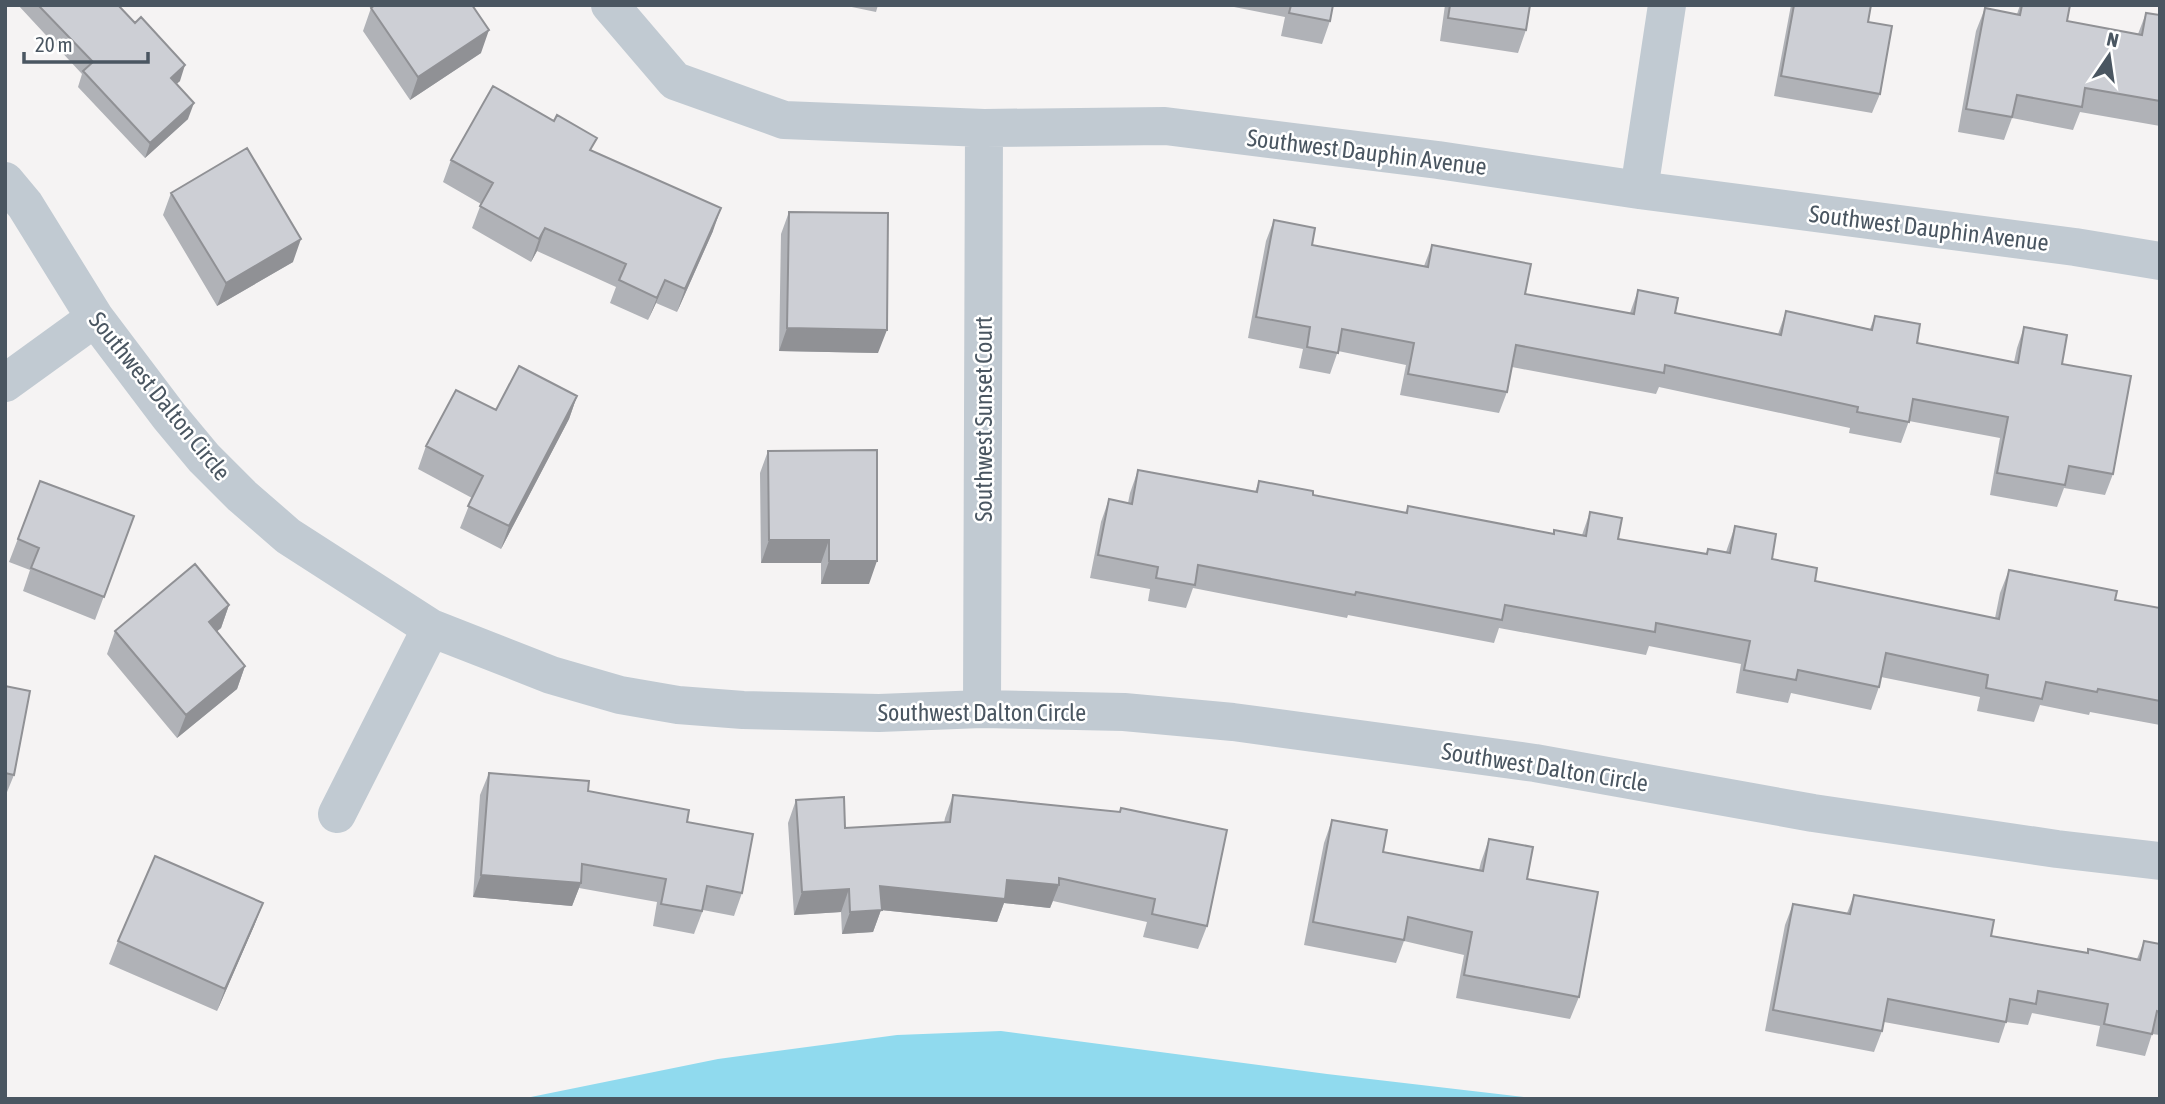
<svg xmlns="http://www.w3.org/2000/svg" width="2165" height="1104" font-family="'Asap Condensed',sans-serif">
<rect width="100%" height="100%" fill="#f5f3f3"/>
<path fill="#90daee" d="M1001,1031l326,43 215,25h-1021l197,-40 179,-24z"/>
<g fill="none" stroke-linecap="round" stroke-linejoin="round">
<path stroke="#c1cad2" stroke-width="38" d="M610,5l65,76 109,39 200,8 181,-2 273,34 201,30 436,57 85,14
M5,181l20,24 70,113 74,98 35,42 38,38 46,40 143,92 120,47 69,20 58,10 65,5 136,3 103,-4 142,3 109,10 302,41 278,50 244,36 103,12
M1639,190l28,-185
M5,383l90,-65
M982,709l2,-581
M337,814l94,-186"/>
</g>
<path fill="#b0b2b7" d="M18,5h100l62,76 -4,3 12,35 -43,39 -67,-71 4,-13z
M842,5h36l-2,7z
M1224,5h109l-3,16 -8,23 -41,-8 4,-19z
M1445,5h85l-4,25 -8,23 -78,-12z
M1791,5h80l-3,17 12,72 -8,19 -98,-17z
M2020,5h50l-3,16 71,13 8,-21 14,2v111l-80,-14 -7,18 -61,-12 -8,22 -46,-8 18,-101 9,-23 32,6z
M371,8l110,45 -71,47 -47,-69z
M592,150l121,81 -36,81 -21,-9 -8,17 -38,-17 6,-16 -79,-36 -6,11 -59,-34 9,-24 -38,-22 8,-22z
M171,193l122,69 -76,44 -54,-91z
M789,212l89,141 -99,-2 2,-117z
M1274,220l38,25 112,21 8,-21 93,49 105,19 8,-23 37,23 103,21 8,-23 84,18 5,-13 42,27 97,19 3,-14 7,-21 38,37 51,110 -8,21 -41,-7 -7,19 -67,-12 10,-57 -91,-17 -8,22 -52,-10 1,-5 -191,-41 -3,7 -144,-27 -5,25 -8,21 -99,-18 6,-30 -68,-14 -8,23 -31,-6 4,-19 -55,-11 18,-97z
M577,396l-8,23 -68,130 -41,-21 12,-30 -54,-29 8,-23 70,-36z
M768,451l101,133h-48v-21h-60l-1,-90z
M1138,470l117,22 4,-11 54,14 92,18 3,-7 145,28 29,1 8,-23 28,27 88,15 2,-5 18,3 9,-26 37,33 43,22 180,37 5,-25 9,-23 106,30 45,8v117l-70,-13 -1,3 -49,-10 -6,17 -57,-11 3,-14 -99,-20 -2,10 -8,23 -80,-17 -3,10 -52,-10 5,-29 -92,-18 -3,9 -147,-27 -5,15 -146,-28 -1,3 -154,-30 -7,20 -38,-7 2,-12 -60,-11 11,-56 8,-23 19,4 2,-10z
M40,481l94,35 -39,104 -72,-29 7,-21 -21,-8z
M229,605l-8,23 -4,3 28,35 -8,23 -60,49 -70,-84 8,-23z
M5,686l9,89 -9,22z
M489,773l99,18 99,31 55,71 -8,23 -31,-6 -9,24 -41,-8 4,-24 -78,-14 -7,18 -99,-9 7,-102z
M953,795l254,131 -9,23 -55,-12 4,-15 -94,-21 -3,7 -46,-5 -7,19 -116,-12 -8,22 -31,2 -1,-22 -47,3 -6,-92 8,-23 49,28 99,-5 1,-5z
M1332,820l51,32 96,18 2,-8 8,-23 38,40 52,118 -9,22 -114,-21 8,-43 -60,-14 -8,22 -92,-18 20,-102z
M1854,895l137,41 96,17 1,-4 49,10 7,-18 16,3v91l-8,-1 -7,22 -49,-10 4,-20 -68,-13 -4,12 -22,-3 -7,21 -115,-21 -2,9 -8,21 -109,-21 20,-106 8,-21 54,9z
M263,903l-9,23 -37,85 -108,-47 9,-23z"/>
<path fill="#909195" d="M489,30l-8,23 -71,47 8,-23z
M185,65l-5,16 -15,13 6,-16z
M194,103l-6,16 -43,39 5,-15z
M721,208l-8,23 -36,81 8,-23z
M545,228l-8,23 -6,11 8,-23z
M301,239l-8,23 -76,44 9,-23z
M665,280l-9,23 -8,17 9,-22z
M787,328l100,2 -9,23 -99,-2z
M577,396l-8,23 -68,130 8,-23z
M769,540h60l-8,23h-60z
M829,561h48l-8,23h-48z
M229,605l-8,23 -20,17 8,-23z
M245,666l-8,23 -60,49 9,-23z
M481,875l100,8 -9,23 -99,-9z
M1007,880l52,5 -9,23 -46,-5 -7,19 -116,-12 -8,22 -31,2 8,-22 30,-26z
M849,889l-8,23 -47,3 8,-23z
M263,903l-9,23 -37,85 8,-22z"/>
<path fill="#cdcfd5" stroke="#909195" stroke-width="2" d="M38,5h80l17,18 6,-6 44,48 -14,13 23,25 -44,40 -67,-72 10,-9z
M375,5h97l17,25 -71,47 -47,-69z
M1291,5h42l-3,16 -41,-8z
M1450,5h80l-4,25 -78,-12z
M1794,5h77l-3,17 24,4 -12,68 -99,-18z
M2022,5h48l-3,16 75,14 4,-22 14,2v86l-75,-13 -3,19 -65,-12 -5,22 -46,-8 19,-101 35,7z
M493,86l61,35 3,-6 40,23 -7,12 131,58 -36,81 -20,-9 -8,18 -38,-18 7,-16 -81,-36 -6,11 -59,-33 13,-23 -42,-23z
M247,148l54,91 -75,44 -55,-90z
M789,212l99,1 -1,117 -100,-2z
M1274,220l41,8 -3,17 116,22 4,-22 99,19 -6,30 109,20 4,-24 40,8 -3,15 106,22 5,-24 86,19 3,-14 45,8 -3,19 101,20 6,-36 43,8 -5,29 69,12 -18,98 -44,-8 -4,19 -68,-12 11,-56 -95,-18 -4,23 -52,-10 1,-5 -193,-42 -1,8 -148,-28 -9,47 -99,-18 6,-31 -72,-14 -4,24 -31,-6 3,-20 -54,-10z
M519,366l58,30 -68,130 -41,-20 15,-30 -57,-30 30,-56 40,20z
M877,450v111h-48v-21h-60l-1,-89z
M1138,470l119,22 2,-11 54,10v4l94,18 1,-7 146,28v-4l32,6 4,-24 32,6 -4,21 89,15 1,-5 22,4 5,-27 41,8 -4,25 45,9 -2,13 184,38 10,-49 108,21 -2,9 45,8v93l-62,-12 -1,3 -51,-10 -4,17 -56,-11 2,-13 -102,-22 -7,34 -81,-17 -2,10 -52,-10 6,-29 -94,-18 -1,9 -150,-27 -3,15 -146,-28 -1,3 -157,-30 -3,20 -39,-7 2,-11 -60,-12 11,-56 23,5z
M40,481l94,35 -30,81 -73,-29 8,-20 -21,-9z
M195,564l34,41 -20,17 36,44 -59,49 -71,-84z
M5,686l25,5 -16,84 -9,-2z
M489,773l100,8 -1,10 101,19 -2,12 66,12 -11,59 -35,-7 -5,25 -41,-7 5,-25 -84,-15 -1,19 -100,-8z
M953,795l167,17 1,-4 106,22 -20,96 -55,-12 3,-15 -96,-21v7l-52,-5 -2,19 -125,-13 2,24 -32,2 -1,-23 -47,3 -6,-92 48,-3 1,31 105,-6z
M1332,820l55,10 -4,22 100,19 6,-32 44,8 -6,32 71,13 -19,105 -115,-22 8,-43 -64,-15 -4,23 -91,-18z
M155,856l108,47 -38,86 -107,-48z
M1854,895l140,25 -3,16 97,17v-4l52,11 4,-19 16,3v68l-3,-1 -5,23 -48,-10 4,-20 -70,-13 -2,13 -26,-5 -4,23 -118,-23 -6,32 -109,-21 20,-106 57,10z"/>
<g text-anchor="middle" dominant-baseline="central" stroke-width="5" stroke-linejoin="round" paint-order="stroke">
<g font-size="24" fill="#4a5661" stroke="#fff">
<text transform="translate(1367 152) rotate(7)">Southwest Dauphin Avenue</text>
<text transform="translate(1929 228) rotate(7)">Southwest Dauphin Avenue</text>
<text transform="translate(160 396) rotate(51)">Southwest Dalton Circle</text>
<text transform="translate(983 419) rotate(-90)">Southwest Sunset Court</text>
<text x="982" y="712">Southwest Dalton Circle</text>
<text transform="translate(1545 767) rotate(9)">Southwest Dalton Circle</text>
</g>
</g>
<rect width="2165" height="1104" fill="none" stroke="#4a5661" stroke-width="14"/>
<g transform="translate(2109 56) rotate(13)" stroke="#ffffff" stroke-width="5" paint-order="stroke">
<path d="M0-5L12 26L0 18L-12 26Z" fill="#4a5661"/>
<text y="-10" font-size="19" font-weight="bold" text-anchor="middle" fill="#4a5661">N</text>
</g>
<path d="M24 52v10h124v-10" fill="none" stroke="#4a5661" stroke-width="3.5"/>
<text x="35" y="52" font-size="21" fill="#4a5661" stroke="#ffffff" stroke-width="5" paint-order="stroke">20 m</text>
</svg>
